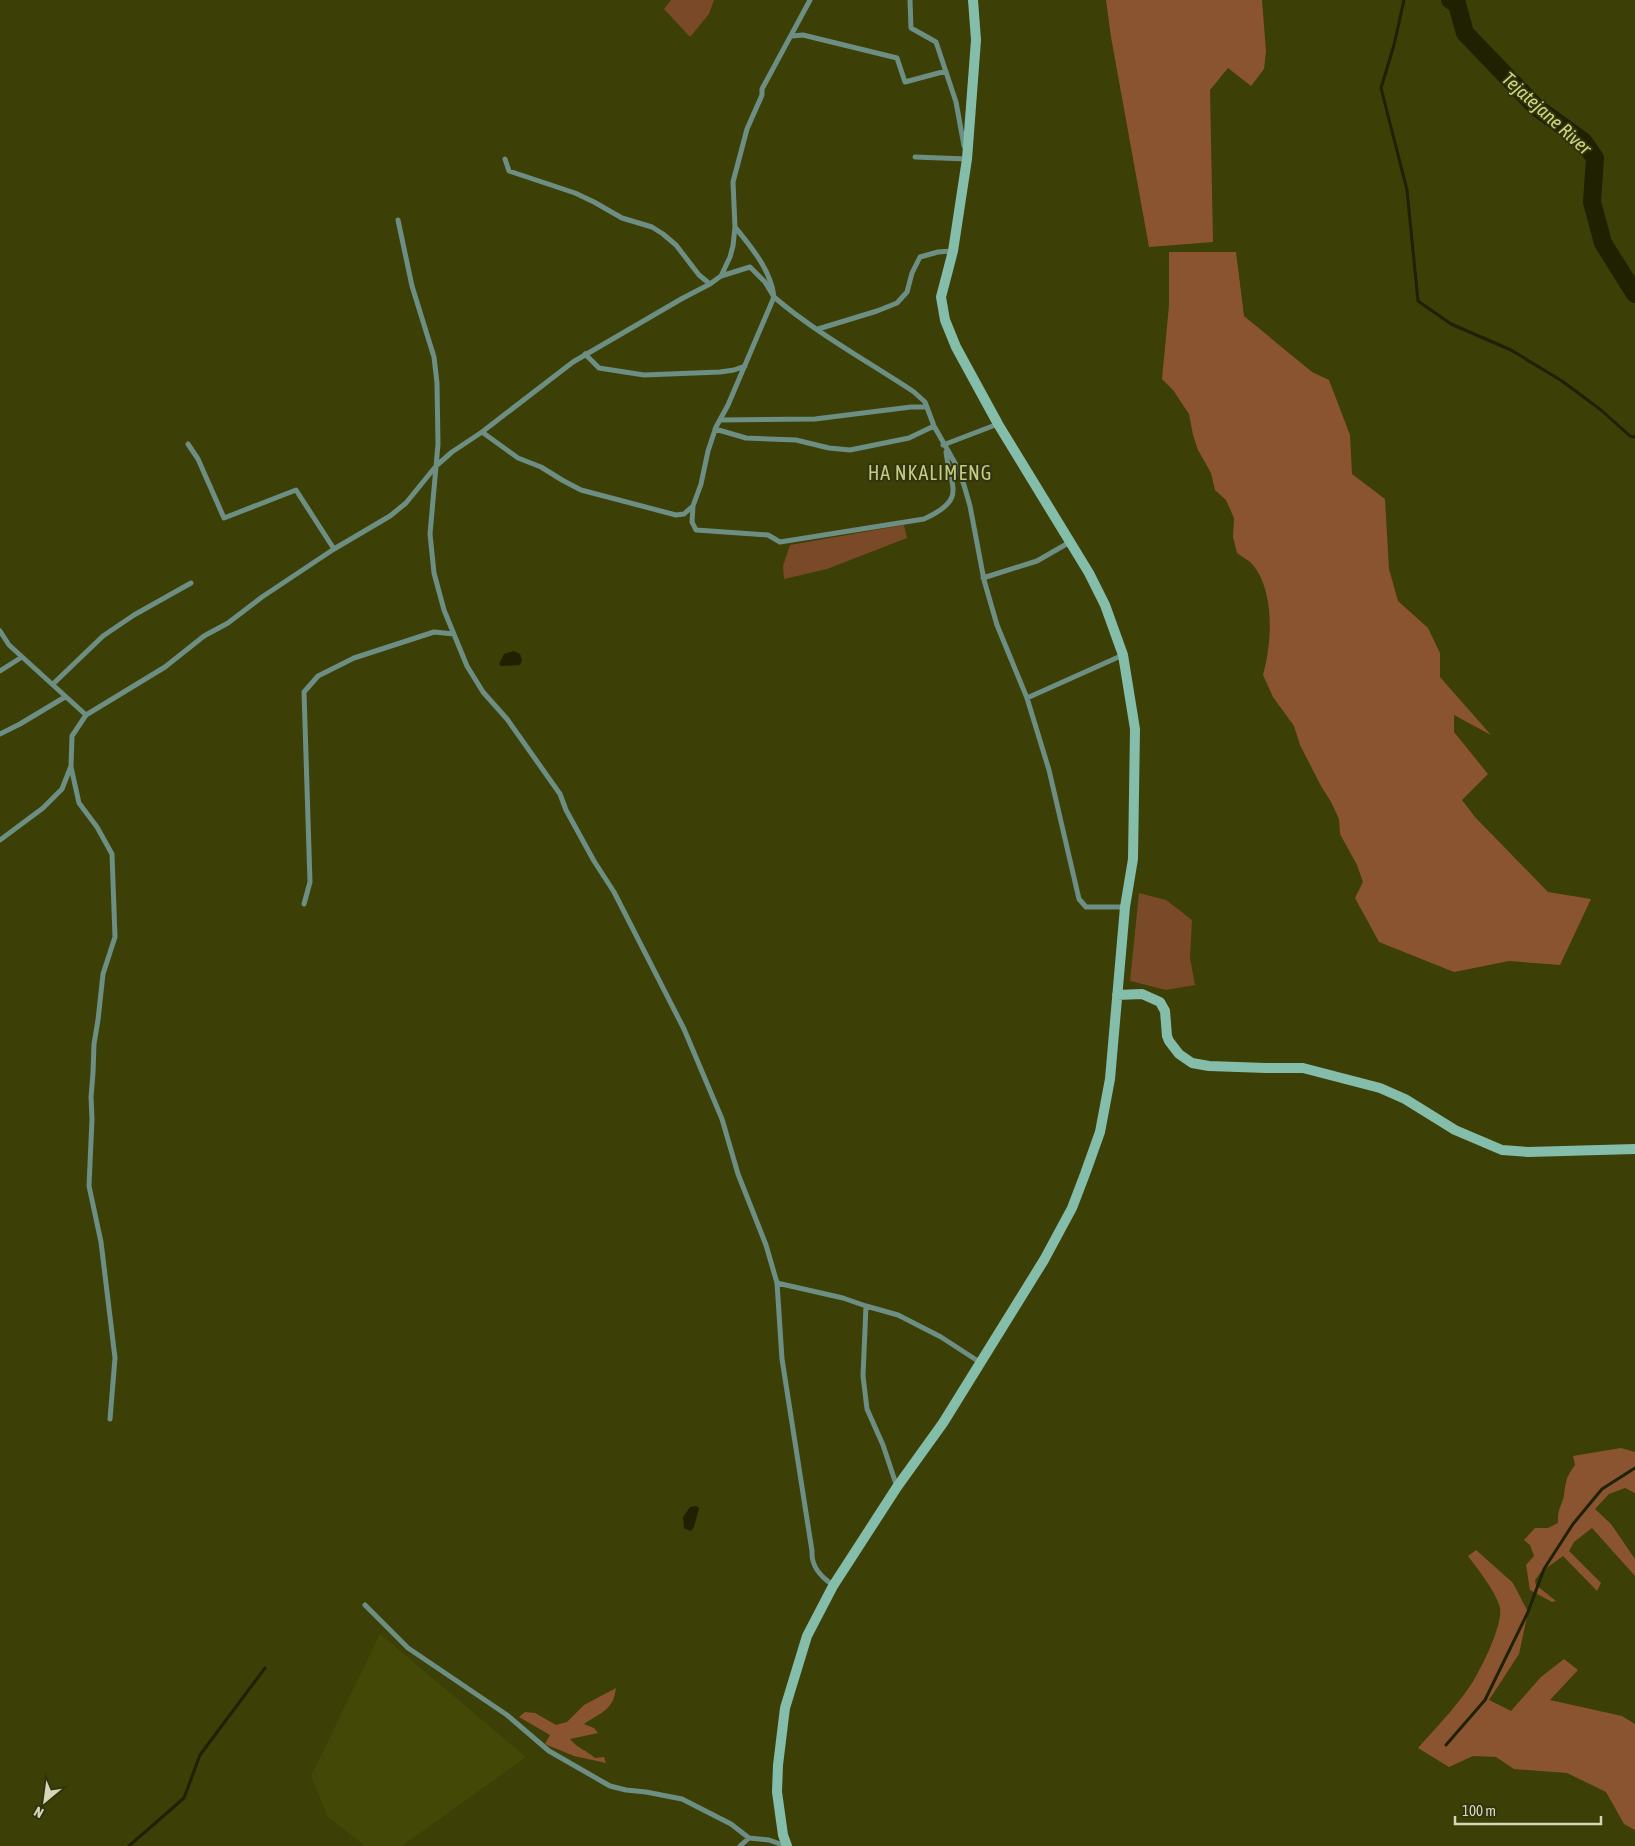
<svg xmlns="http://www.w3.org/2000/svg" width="1635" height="1846" font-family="'Asap Condensed',sans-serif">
<rect width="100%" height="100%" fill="#3c3f06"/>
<path fill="#444806" d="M380,1634l146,123 -124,89h-37l-37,-29 -17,-41z"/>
<path fill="#794928" d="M671,0h43l-5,14 -19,23 -26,-28z
M904,525l3,13 -80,31 -43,10 -1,-13 7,-21z
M1139,893l27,7 26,20 -2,38 5,27 -29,5 -36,-9z"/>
<path fill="#8a5430" d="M1106,0h156l4,51 -2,18 -13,17 -23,-18 -18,22 3,152 -64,5 -38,-210z
M1169,252h67l8,64 68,56 17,8 21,55 2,39 33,25 4,70 9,32 30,27 12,25v24l51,58 -37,-20v17l34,42 -26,26 13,17 73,75 43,7 -31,66 -51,-4 -55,11 -75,-30 -24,-44 8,-16 -6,-17 -17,-31 -1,-15 -8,-17 -10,-16 -21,-41 -6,-19 -21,-29 -10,-22c9,-32 12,-83 -10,-110 -4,-5 -11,-8 -16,-12l-4,-16 1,-19 -8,-18 -11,-10 -4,-17 -13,-23 -5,-15 -4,-21 -16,-24 -11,-11 7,-74z
M1621,1448l14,4v41l-10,-5 -16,6 -14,15 16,15 24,35v17l-43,-48 -18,14 -5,9 32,32 -4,8 -34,-35 -22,16 -6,8 1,5 20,16 -4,1 -22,-12 -4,-25 8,-9 -4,-11 -6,-5 11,-12h13l10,-5c-1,-14 4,-17 6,-28 2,-14 2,-18 11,-30l-2,-9z
M1476,1550l37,33 15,29 -9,42 -30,46 22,11 30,-34 23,-18 14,11 -28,30 72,16 13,8v106l-11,-6 -18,-32 -39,-19 -53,-4 -18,-12 -23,-1 -24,11 -31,-19c17,-19 35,-38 50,-59 11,-15 35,-63 32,-81 -3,-15 -23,-40 -32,-52z
M616,1688c-3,23 -15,24 -32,36l10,4 4,5 -28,6c7,9 16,11 25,19l9,-1 2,6 -32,-7 -29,-12 5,-9 -31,-18 6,-5 10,1 21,12 11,-3 17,-17z"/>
<path fill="#1f2100" d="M514,651l6,3 2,6 -2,5 -19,1 -2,-2 5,-10z
M696,1506l3,2 -5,19 -3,4 -7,-3 -1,-11 7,-10z"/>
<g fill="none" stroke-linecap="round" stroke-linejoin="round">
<path stroke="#1f2100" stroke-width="3" d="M1404,0l-10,45 -13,43 26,102 11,111 33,23 60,26 51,31 39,29 29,26 5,1
M1446,1745l39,-45 43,-88 16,-43 29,-45 29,-35 33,-21
M129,1846l55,-48 16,-43 65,-87"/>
<path stroke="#1f2100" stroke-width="18" d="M1450,0l7,4 8,29 71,74 47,34 12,17 -3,44 11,41 32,51"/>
<path stroke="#6c8e83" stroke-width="5" d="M910,0l1,28 25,14 20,60 8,44
M792,36l11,-1 94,23 8,24 41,-11
M915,157l52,2
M505,159l4,12 66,22 19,9 28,16 30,9 11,7 13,11 23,30 11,9
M398,220l14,66 22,71 3,26 1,61 -8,90 4,39 10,37 23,56 16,26 24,27 53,75 6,16 28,51 20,31 70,137 38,90 16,55 28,71 11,38 5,76 30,192c-1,16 9,26 21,34
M735,227c16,20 36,43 39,70 42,36 93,64 140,95l11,10 9,24 21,37 9,22 6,21 14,74 13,45 30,73 96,-43
M721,276l29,-9 15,15 9,15 -46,108 -12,22 -8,24 -7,33 -8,22 -1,16 4,8 72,5 12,7 144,-23c44,-20 26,-32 22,-67
M818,329l59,-18 20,-8 10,-11 5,-19 8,-16 18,-5 14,-1
M585,354l14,14 45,7 76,-3 14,-2 11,-4
M720,420l95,-1 96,-12h16
M715,429l31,9 50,2 33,8 21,2 59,-12 25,-12
M482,432l36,26 23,9 21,13 19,10 95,25 8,-1 9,-8
M188,444l10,15 26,59 72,-28 38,59
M943,445l55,-21
M983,578l54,-17 33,-19
M0,631l9,14 77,70
M0,671l22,-14
M53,684l50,-48 31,-21 57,-32
M1027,698l22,72 30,129 7,8h39
M0,734l20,-10 45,-27
M71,767l8,36 18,24 15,27 3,83 -12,37 -5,46 -4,24 -1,29 -2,24 1,22 -3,67 12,56 14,116 -5,61
M0,840l43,-32 19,-19 9,-23 1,-30 14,-21 79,-48 39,-31 24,-13 34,-26 72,-48 56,-33 16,-13 30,-37 16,-14 30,-20 91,-70 110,-64 27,-14 11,-8 9,-19 3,-11 2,-19 -2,-45 14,-53 15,-34v-6l48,-89
M304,904l6,-22 -6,-190 14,-16 36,-18 80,-26 20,2
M777,1283l66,15 23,8 -3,70 4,33 16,36 14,42
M866,1306l32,9 43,22 40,26
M365,1605l43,43 99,67 42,36 61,35 16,4 20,2 36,7 49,25 18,14 20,2 17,6
M740,1846l9,-8"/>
<path stroke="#85bdab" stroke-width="10" d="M1117,995l25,-1 18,8 5,9 2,25 2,5 10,13 13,9 17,3 57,2h37l77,20 25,11 50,31 47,20 26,2 107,-3
M787,1846l-4,-11 -6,-43 1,-27 7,-57 22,-72 26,-50 64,-99 46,-64 101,-163 28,-52 13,-34 15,-42 10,-53 15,-172 8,-48 2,-130 -12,-74 -18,-50 -16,-32 -91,-149 -42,-77 -11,-27 -4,-23 12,-46 14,-92 9,-119 -3,-40"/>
</g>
<g text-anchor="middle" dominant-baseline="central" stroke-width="4" stroke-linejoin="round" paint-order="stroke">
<g font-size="19" font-style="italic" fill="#ced77a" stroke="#31340f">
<text transform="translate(1547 113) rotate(42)">Tejatejane River</text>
</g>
<g font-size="20" letter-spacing="1" fill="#c2c982" stroke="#31340f">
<text x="930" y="472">HA NKALIMENG</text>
</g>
</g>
<g transform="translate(45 1801) rotate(209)" stroke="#31340f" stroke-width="4" paint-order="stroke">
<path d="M0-4L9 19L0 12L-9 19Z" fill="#d4d8b6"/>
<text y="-8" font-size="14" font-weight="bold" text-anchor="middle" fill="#d4d8b6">N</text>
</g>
<path d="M1455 1816v8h146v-8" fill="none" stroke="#d4d8b6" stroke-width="2.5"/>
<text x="1462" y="1816" font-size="15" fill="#d4d8b6" stroke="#31340f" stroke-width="4" paint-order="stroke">100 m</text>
</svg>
